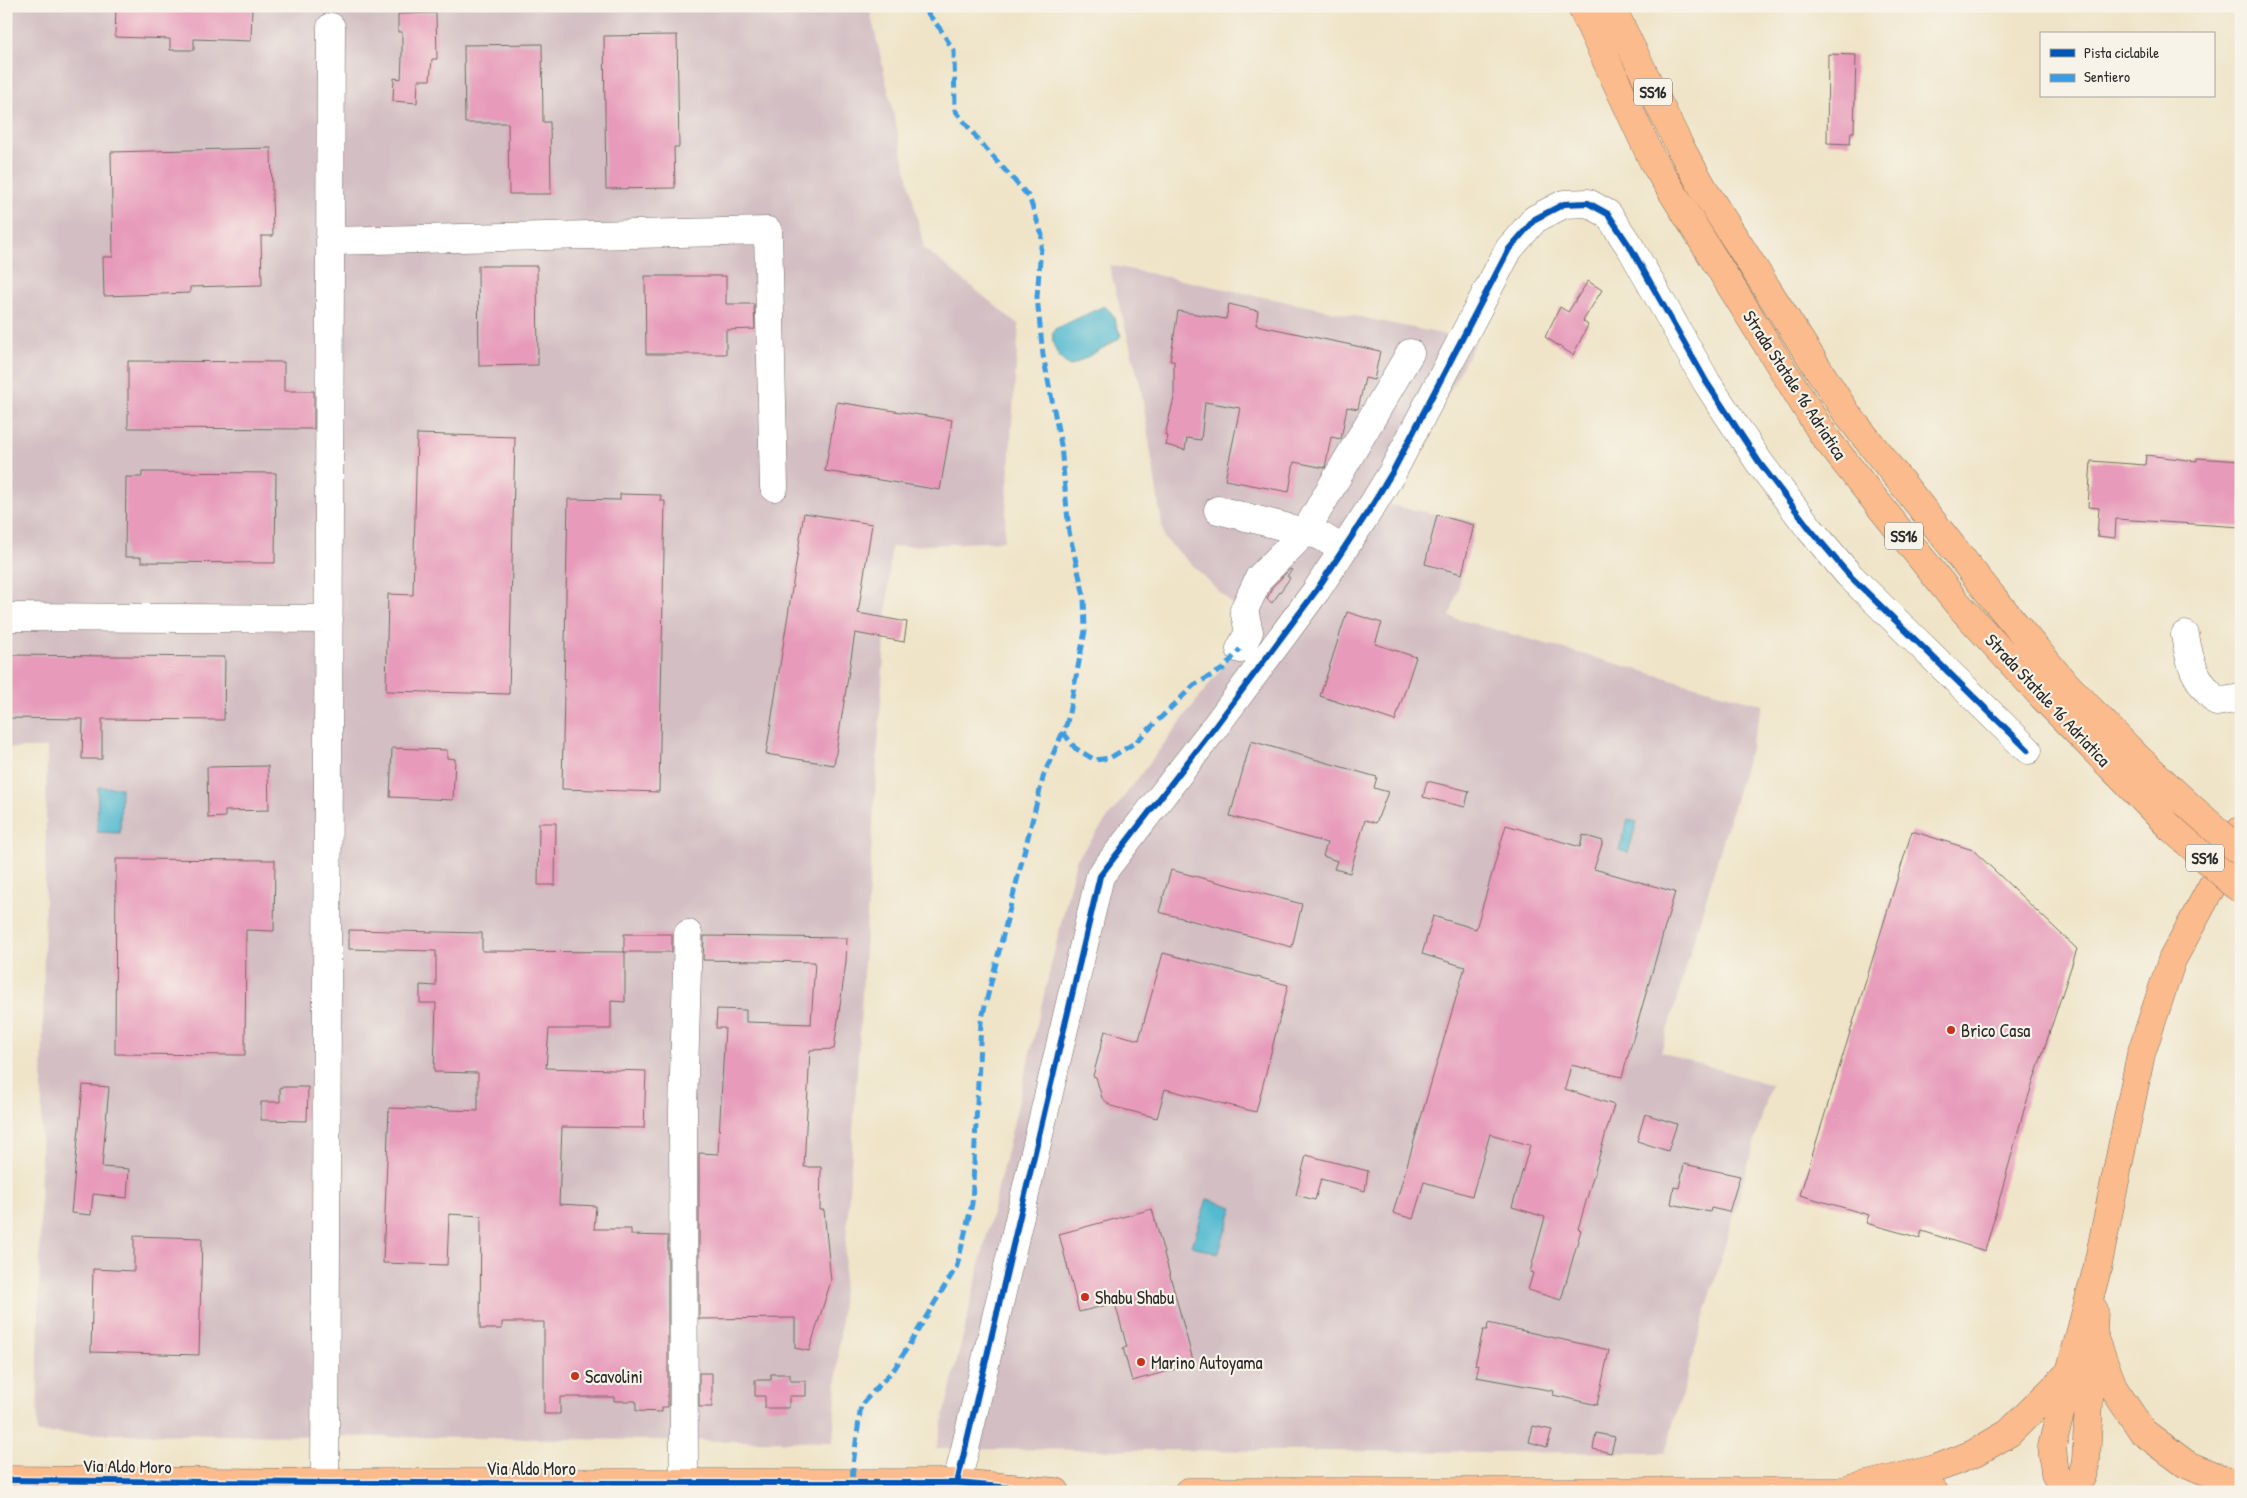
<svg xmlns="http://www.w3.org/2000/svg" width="2247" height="1498" font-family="'Patrick Hand',sans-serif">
<rect width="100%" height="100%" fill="#f7f3e8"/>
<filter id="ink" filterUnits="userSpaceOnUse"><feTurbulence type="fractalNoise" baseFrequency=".02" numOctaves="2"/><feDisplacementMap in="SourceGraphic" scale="10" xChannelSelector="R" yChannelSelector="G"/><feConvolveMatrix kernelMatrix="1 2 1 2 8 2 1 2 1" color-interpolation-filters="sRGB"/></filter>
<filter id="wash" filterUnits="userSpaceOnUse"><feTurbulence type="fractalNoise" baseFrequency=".0096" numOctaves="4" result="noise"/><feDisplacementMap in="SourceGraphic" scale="20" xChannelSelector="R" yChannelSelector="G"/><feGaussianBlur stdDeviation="1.12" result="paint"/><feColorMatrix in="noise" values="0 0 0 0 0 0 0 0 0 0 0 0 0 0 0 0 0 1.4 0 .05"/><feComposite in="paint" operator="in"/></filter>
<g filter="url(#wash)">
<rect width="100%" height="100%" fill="#efe4c8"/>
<path fill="#d2bec3" d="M6,6h863l55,242 95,77 -15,216 -113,6 -58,895 -796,-9 10,-685h-41z
M1109,265l367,76 -87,164 88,17 -27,95 313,88 -102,347 110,33 -106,368 -729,-4 140,-589 178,-235 -90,-87 -23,-149z"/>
<path fill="#52bad0" stroke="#3e727e" d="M1104,306l8,7 9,23 -4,4 -46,26c-11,-2 -24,-27 -16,-37z
M98,787l23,1 -1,45 -23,-1z
M1628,820l9,2 -9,31 -9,-3z
M1207,1199l26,8 -15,47 -26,-8z"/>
<g id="blocks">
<path fill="#e79ab9" d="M116,6h136l-1,35 -57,-2v11h-24v-11l-55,-2z
M436,13l1,46h-5l-2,21h-12l-1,23 -24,-2 1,-23 7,1 1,-22v-25h-4v-18z
M677,35l2,112h-5l1,41 -69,1 -2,-153z
M542,44l1,78h7l1,72h-42l-1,-71h-43l-1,-78z
M1828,54l28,1 -2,77h-3l-1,12 -23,-1z
M271,148l2,88h-12l1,49 -72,2v6l-86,3 -1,-39h10l-2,-105z
M478,266h59l1,99 -59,1z
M645,276h81v28h28l1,25 -29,1v24h-80z
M1588,281l14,9 -19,31 5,4 -15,30 -28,-18 15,-30 8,5z
M1229,304l29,7 -2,14 124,26 -6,29 -9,-2 -7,31 -11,-2 -6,32 -10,-2 -6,31 -31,-6 -5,30 -64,-12 15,-72 -35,-6 -4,38 -14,-2 -2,12 -19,-5 2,-9 -3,-1 9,-37v-37h-4l8,-50 48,8z
M128,361l156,1v29h30v38l-186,-1z
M837,402l115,18 -12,70 -115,-19z
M417,434l98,3 -6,257 -123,-3 2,-97 25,1z
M2146,455l51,6v-3l44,3v66l-125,-8 -1,19 -18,-2 2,-28 -11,-1 3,-46 54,4z
M142,472l134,1 -1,90 -134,-1v-5h-16l1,-80h16z
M620,494l41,1 -1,6h5l-6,291 -97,-3 6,-290 52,1z
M804,513l68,11 -14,89 49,9 -3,20 -49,-9 -21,132 -68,-11z
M1437,515l37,10 -12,49 -37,-10z
M1290,569l2,1 -5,6 3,2 -18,25 -5,-4 5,-12z
M1347,612l35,11 -7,21 41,13 -21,64 -75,-25z
M6,655l219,2 -1,63 -122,-1v40h-20l1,-40 -77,-1z
M1251,741l126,36 -3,11 14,4 -12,31 -11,-3 -15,53 -16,-4 3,-8 -14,-5 4,-13 -97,-27z
M392,748l55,2v8l8,1 -2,41 -63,-3z
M268,766l1,44 -44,1v6l-17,1 -1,-51z
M1427,781l42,10 -4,16 -42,-10z
M539,823h17l-1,62h-17z
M1506,825l74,22 3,-12 20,6 -9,28 81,23 -53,185 -51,-12 -6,24 49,16 -36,124 3,1 -20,70 -33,-10 5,-17 -3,-1 15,-55 -33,-10 18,-62 -40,-11 -18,62 -48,-14 -11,37 -20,-6 72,-246 -43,-13 11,-38 43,13z
M1912,831l61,19 104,99 -53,161 -39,141 -63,-20 -2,7 -54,-15 3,-8 -69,-20z
M116,859l159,1 -1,71 -28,-1 -1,125 -130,-1z
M1171,870l131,34 -10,43 -133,-35z
M349,930l133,3v18l143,1v50l-14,-1v28h-62l-3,39 100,3 -2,57 -82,-1 -3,77 37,2 -2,23h37v6l37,1v171h-6v5l-26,-1v-10h-22v-4h-54v17h-16v-92h-42v7h-22l1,-113 -32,-2 -2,51 -64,-2 6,-155 89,3v-38l-44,-1 2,-69h-16v-18l16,1v-35l-87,-2z
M624,934h48v18h-48z
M704,936l143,2 -1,24 -12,87 -24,1 -6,117h17l-1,43h4l7,71 -22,70 -14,-3v-30l-96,1v-166l19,1 7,-126h-9l1,-19 29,1v12l65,2 4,-62 -112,-2z
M1163,953l125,32 -32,127 -91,-23 -8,29 -46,-12 -9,-8 -6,-21 -3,-1 12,-45 34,9z
M83,1085l26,2 -7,80 27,2 -2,29 -34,-4 -2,21 -20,-2z
M280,1087h28l-1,34 -46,-1v-18h19z
M1645,1114l32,10 -9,27 -31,-10z
M1306,1155l62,16 -3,20 -44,-12 -6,21 -19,-5z
M1684,1164l56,12 -11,36 -18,-4 -1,4 -39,-8 3,-17 5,1z
M1152,1209l42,155 -62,17 -9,-33 4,-1 -12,-44 -36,9 -20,-78z
M134,1236l68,2 -3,117 -108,-3 2,-83 41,2z
M1488,1323l121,27 -12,55 -44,-10 1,-4 -78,-14 3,-11 -4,-1 8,-35h4z
M699,1373h13v34h-13z
M771,1374h19v7h16v15h-17v12h-24v-12h-10v-16h16z
M1533,1426l19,4 -5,17 -18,-5z
M1596,1433l19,4 -4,16 -18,-4z"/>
</g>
</g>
<g filter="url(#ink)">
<use href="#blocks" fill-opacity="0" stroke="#706c62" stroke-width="1"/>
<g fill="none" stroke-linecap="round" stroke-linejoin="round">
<defs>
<path id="minor" d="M330,241l438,-10 6,256
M1218,510l103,26 21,13
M6,617l323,2
M2185,635c5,30 10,44 32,67l24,-4
M1240,649l9,-17 -5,-22 15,-32 46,-46 105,-179
M325,1483l6,-1456
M684,1483l-1,-372 5,-177
M957,1483l143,-607 114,-148 102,-137 57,-87 20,-33 116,-222 26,-30 29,-15 24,-1 20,11 24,36 75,133 52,79 51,67 39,46 179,175"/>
<path id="major" d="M2240,831l1,-1
M2094,1310l-1,23 21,56 29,43 43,32 55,23
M6,1480l319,3h632l99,9
M1841,1491l94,-22 38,-15 36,-21 61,-61 27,-103 44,-215 31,-94 40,-74
M1188,1492h746
M2068,1492l-13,-18 -3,-27 18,-75
M2070,1492l12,-16 4,-15 6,-118"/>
<path id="highway" d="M1581,6l72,155 171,275 133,167 85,93 128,131
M1611,6l69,141 26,46 141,221 143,180 70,84 77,79 49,46"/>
</defs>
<use href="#minor" stroke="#706c62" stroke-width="29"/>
<use href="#major" stroke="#706c62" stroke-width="29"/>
<use href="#highway" stroke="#706c62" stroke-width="29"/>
<use href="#minor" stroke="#fff" stroke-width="28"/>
<use href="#major" stroke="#fbbb8c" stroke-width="28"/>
<use href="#highway" stroke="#fbbb8c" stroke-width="28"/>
<defs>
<path id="highway-bridge" d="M2186,803l55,49
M2170,827l71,63"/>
</defs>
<use href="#highway-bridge" stroke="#706c62" stroke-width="29" stroke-linecap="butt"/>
<use href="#highway-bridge" stroke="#fbbb8c" stroke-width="28"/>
<path stroke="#3d9ce1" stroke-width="5" stroke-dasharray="10 5" stroke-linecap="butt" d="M1063,732l12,16 20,12 15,-2 26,-16 58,-57 29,-16 17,-20
M852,1492l1,-27 8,-60 34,-37 62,-102 15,-62 9,-182 63,-248 23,-51 18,-92 -1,-35 -15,-64 -8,-87 -18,-90 -6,-58 5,-62 -13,-38 -49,-55 -25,-32 -1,-59 -13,-21 -19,-24"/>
<defs>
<path id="cycleway" d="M6,1480l319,3h632l99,9
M957,1483l143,-607 114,-148 102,-137 57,-87 20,-33 116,-222 26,-30 29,-15 24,-1 20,11 24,36 75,133 52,79 51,67 39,46 179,175
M1188,1492h746"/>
</defs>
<use href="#cycleway" stroke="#f7f3e8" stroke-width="9"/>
<use href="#cycleway" stroke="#0057b8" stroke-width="6"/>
</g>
</g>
<g fill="#c8321e" stroke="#f7f3e8" stroke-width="2">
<circle cx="1951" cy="1030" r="5"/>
<circle cx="1085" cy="1297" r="5"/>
<circle cx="1141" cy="1362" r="5"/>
<circle cx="575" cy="1376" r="5"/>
</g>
<g text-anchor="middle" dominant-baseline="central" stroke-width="4.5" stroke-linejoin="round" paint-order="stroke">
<g fill="#f7f3e8" stroke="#686764" stroke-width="1">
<rect x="1634" y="78.5" width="38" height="27" rx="4"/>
<rect x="1885" y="522.5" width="38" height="27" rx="4"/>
<rect x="2186" y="844.5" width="38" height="27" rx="4"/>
</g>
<g font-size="16" font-weight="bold" fill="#2b2b2b">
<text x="1653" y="92">SS16</text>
<text x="1904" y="536">SS16</text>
<text x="2205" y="858">SS16</text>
</g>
<g font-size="18" fill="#2b2b2b" stroke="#f7f3e8">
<text transform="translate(1795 385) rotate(57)">Strada Statale 16 Adriatica</text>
<text transform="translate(2048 700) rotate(47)">Strada Statale 16 Adriatica</text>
<text transform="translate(127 1466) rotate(1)">Via Aldo Moro</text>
<text x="531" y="1468">Via Aldo Moro</text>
</g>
<g font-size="18" fill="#2b2b2b" stroke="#f7f3e8" text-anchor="start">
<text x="1961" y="1030">Brico Casa</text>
<text x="1095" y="1297">Shabu Shabu</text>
<text x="1151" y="1362">Marino Autoyama</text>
<text x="585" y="1376">Scavolini</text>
</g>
</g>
<rect width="2247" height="1498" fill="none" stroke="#f7f3e8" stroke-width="25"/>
<rect x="2040" y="32" width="175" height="65" fill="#f7f3e8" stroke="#a5a39c"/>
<rect x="2050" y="49" width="25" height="8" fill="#0057b8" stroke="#a5a39c"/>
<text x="2084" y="58" font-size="15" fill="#2b2b2b">Pista ciclabile</text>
<rect x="2050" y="74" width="25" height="8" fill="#3d9ce1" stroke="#a5a39c"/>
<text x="2084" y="82" font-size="15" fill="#2b2b2b">Sentiero</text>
</svg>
